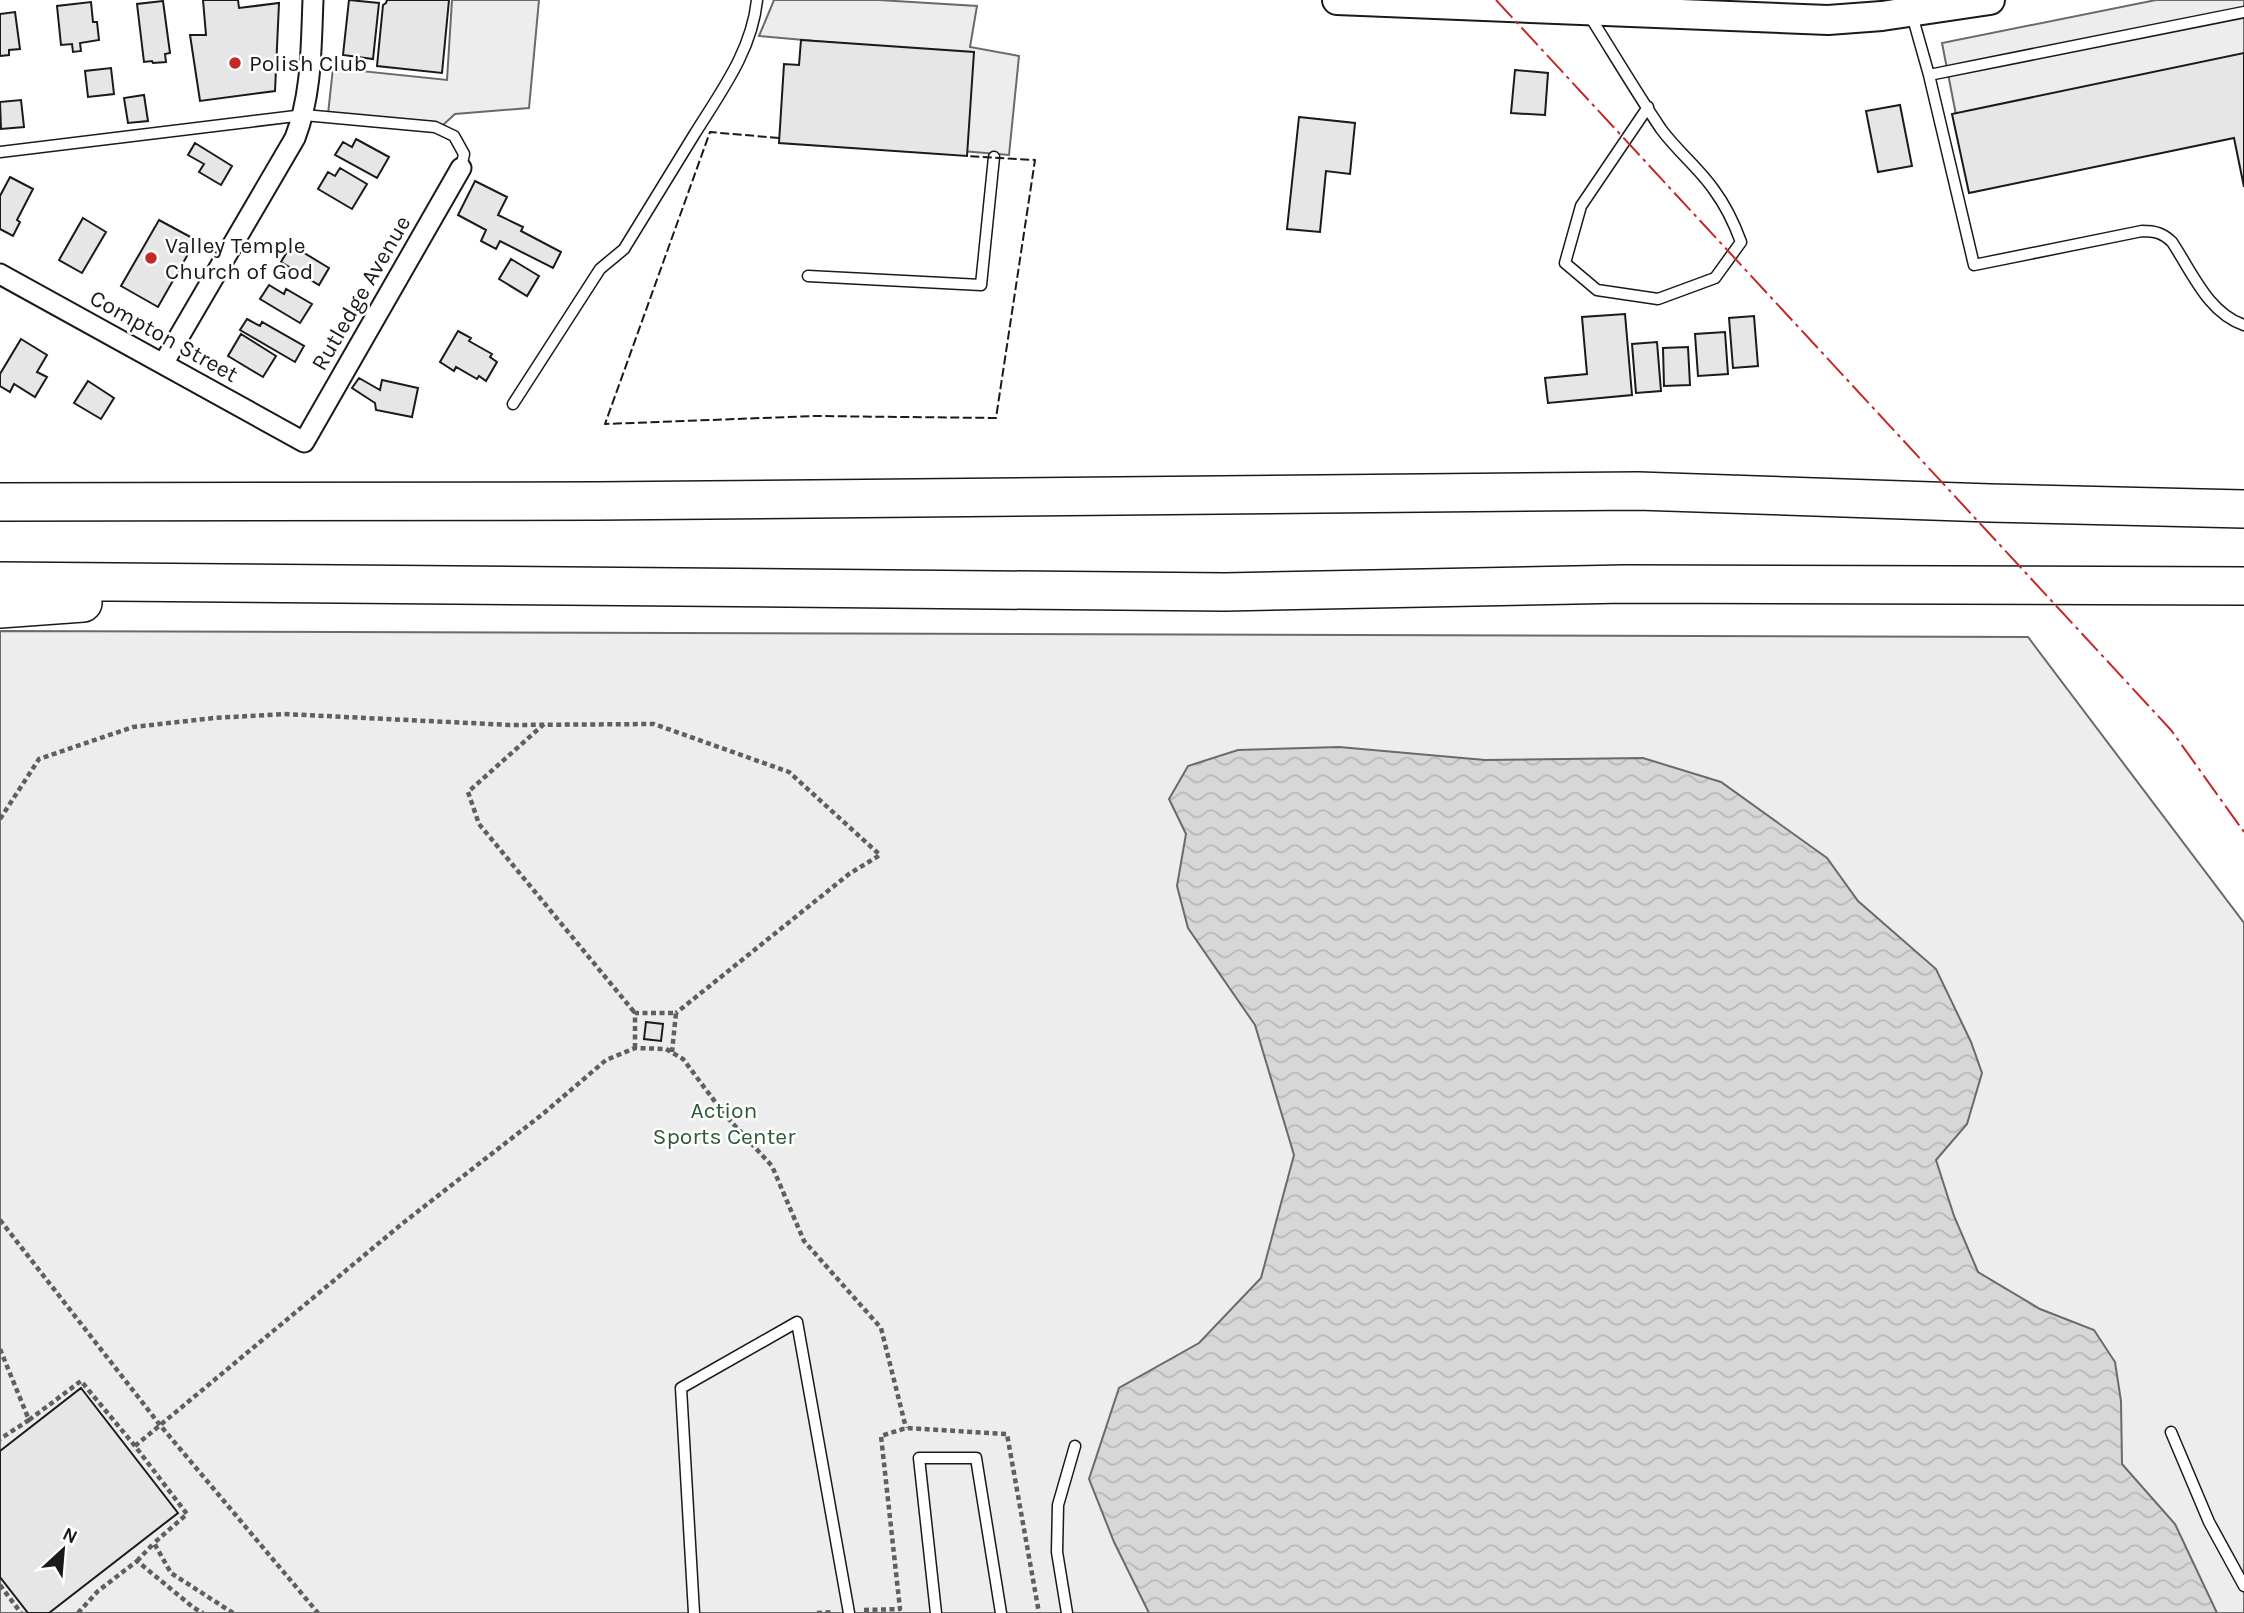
<svg xmlns="http://www.w3.org/2000/svg" width="2244" height="1613" font-family="Karla,sans-serif">
<defs>
<pattern id="water-waves" width="16" height="10" patternUnits="userSpaceOnUse" patternTransform="scale(1.75)"><rect width="16" height="10" fill="#d7d7d7"/><path d="M0 5q4-4 8 0t8 0" fill="none" stroke="#b8b8b8"/></pattern>
</defs>
<rect width="100%" height="100%" fill="#fff"/>
<path fill="#ededed" stroke="#6a6a6a" stroke-width="2" d="M452,0h87l-10,108 -74,6 -12,11 -115,-11 5,-46 114,12z
M774,0h105l98,6 -7,41 49,9 -10,99 -47,-4 8,-96 -211,-19z
M2156,0h88v62l-287,58 -15,-77z
M0,631l2028,6 216,286v690h-2244z"/>
<path fill="url(#water-waves)" stroke="#6a6a6a" stroke-width="2" d="M1339,747l146,13 158,-2 78,24 106,76 31,43 78,68 35,73 11,31 -15,51 -31,36 18,56 24,56 62,37 54,21 21,32 6,39 1,63 53,60 42,89h-1068l-35,-71 -25,-63 30,-91 80,-45 62,-65 33,-123 -39,-130 -67,-97 -11,-42 9,-52 -17,-35 19,-33 50,-16z"/>
<path fill="#e6e6e6" stroke="#1a1a1a" stroke-width="2" d="M203,0h35l1,8 40,-5 -4,88 -75,10 -10,-66h16z
M349,0l30,3 -6,56 -30,-4z
M387,0h62l-7,73 -65,-7 6,-61 3,-2z
M163,1l7,52 -5,1 1,8 -13,1 -1,-2 -8,1 -7,-58z
M91,2l2,20h4l2,18 -19,3 1,8 -8,1 -1,-8 -11,1 -4,-39z
M15,12l5,37 -11,1v5l-9,1v-42z
M801,40l173,12 -7,104 -188,-13 5,-79 15,1z
M2244,53v134l-10,-49 -265,55 -17,-79z
M111,68l3,26 -26,3 -3,-26z
M1515,70l33,3 -3,42 -34,-2z
M144,95l4,26 -20,2 -4,-25z
M21,100l3,27 -23,2 -1,-27z
M1900,105l12,61 -34,6 -12,-61z
M1299,117l56,6 -5,51 -24,-3 -6,61 -33,-3z
M356,139l33,18 -12,21 -42,-23 8,-13 9,5z
M195,143l37,23 -11,19 -22,-13 5,-8 -16,-9z
M340,168l27,16 -15,25 -34,-20 10,-17 7,4z
M10,177l23,12 -16,31 3,2 -7,14 -13,-7v-33z
M475,181l32,16 -9,18 25,12 -2,4 40,21 -8,16 -53,-27 -4,8 -15,-8 5,-11 -28,-15z
M83,218l23,14 -24,41 -23,-13z
M159,220l37,20 -38,67 -37,-21z
M291,245l38,23 -10,17 -38,-23z
M511,259l28,17 -12,20 -28,-17z
M269,285l15,9 2,-5 26,15 -12,19 -40,-24z
M1625,314l7,81 -84,8 -3,-25 42,-4 -5,-57z
M1754,316l4,50 -25,2 -4,-50z
M247,319l13,7 2,-4 42,24 -9,16 -55,-32z
M458,331l13,7 -2,3 23,13 -2,3 7,5 -11,19 -7,-5 -2,3 -21,-12 -2,4 -14,-9z
M1725,332l3,42 -30,2 -3,-42z
M241,334l35,22 -13,21 -35,-21z
M21,339l26,16 -10,17 10,5 -12,20 -21,-13 -4,8 -10,-6v-12z
M1657,342l4,49 -25,2 -4,-49z
M1688,347l2,38 -26,1 -1,-38z
M359,378l21,12 2,-10 36,8 -6,29 -36,-7 -1,-7 -23,-15z
M88,381l26,17 -13,21 -27,-16z
M646,1022l17,2 -2,17 -17,-2z
M81,1388l97,125 -129,100h-21l-28,-36v-126z"/>
<g fill="none" stroke-linecap="round" stroke-linejoin="round">
<defs>
<path id="lane" d="M1589,15c24,38 47,77 72,114 16,22 38,39 53,61 12,16 20,33 27,52l-26,36 -57,21 -61,-9 -32,-27 16,-57 67,-99
M1912,15l17,60 315,-63
M1929,75l45,190 168,-34c13,0 21,2 30,11 20,30 36,71 72,83
M0,152l304,-37 131,12 19,9 10,18 -3,14
M808,276l173,9 13,-128
M513,404l87,-135 24,-20c23,-38 47,-76 70,-114 26,-42 58,-84 63,-135
M2171,1432l38,90 35,64
M694,1613l-13,-225 116,-66 52,291
M936,1613l-17,-155h57l25,155
M1067,1613l-10,-61 1,-47 17,-59"/>
<path id="street" d="M0,274l304,168 157,-274
M163,364l132,-226c17,-44 16,-91 18,-138"/>
<path id="secondary" d="M1337,0l491,20 54,-4 108,-16"/>
<path id="highway" d="M0,502l597,-1 1041,-10 352,12 254,6
M0,581l1225,11 400,-8 619,2
M0,609l83,-6"/>
</defs>
<use href="#lane" stroke="#1a1a1a" stroke-width="13"/>
<use href="#street" stroke="#1a1a1a" stroke-width="23"/>
<use href="#secondary" stroke="#1a1a1a" stroke-width="32"/>
<use href="#highway" stroke="#1a1a1a" stroke-width="40"/>
<path stroke="#5f5f5f" stroke-width="4.5" stroke-dasharray="5 3.5" stroke-linecap="butt" d="M544,724l-76,68 11,32 156,189
M0,819l39,-60 94,-32 81,-9 70,-4 226,11 144,-1 135,48 91,83 -31,19 -173,139
M635,1048v-35h41l-4,39
M0,1220l160,205 158,188
M0,1349l29,71 -29,19
M29,1420l52,-39 54,65 52,68 -33,29 17,30 62,40
M135,1446l268,-223 141,-110 62,-53 29,-12 31,1 17,10 42,56 47,51 32,75 77,87 25,100
M137,1561l17,-18
M0,1585l21,28
M864,1610l36,-1 -19,-173 25,-8 101,6 32,179
M78,1613l20,-22 39,-30 57,47 9,5
M817,1613l17,-1"/>
<use href="#lane" stroke="#fff" stroke-width="10"/>
<use href="#street" stroke="#fff" stroke-width="19"/>
<use href="#secondary" stroke="#fff" stroke-width="28"/>
<use href="#highway" stroke="#fff" stroke-width="37"/>
<path stroke="#1a1a1a" stroke-width="2" stroke-dasharray="9 3.5" stroke-linecap="butt" d="M779,138l-69,-6 -105,292 210,-8 181,2 39,-258 -68,-4"/>
<path stroke="#c62828" stroke-width="2" stroke-dasharray="24 5 3.5 5" stroke-linecap="butt" d="M1496,0l675,730 73,102"/>
</g>
<g fill="#c62828" stroke="#fff" stroke-width="2.5">
<circle cx="235" cy="63" r="7"/>
<circle cx="151" cy="258" r="7"/>
</g>
<g text-anchor="middle" dominant-baseline="central" stroke-width="5" stroke-linejoin="round" paint-order="stroke">
<g font-size="23" fill="#1a1a1a" stroke="#fff" text-anchor="start">
<text x="249" y="63">Polish Club</text>
<text x="165" y="245">Valley Temple<tspan x="165" dy="26">Church of God</tspan></text>
</g>
<g font-size="23" fill="#1a1a1a" stroke="#fff">
<text transform="translate(361 293) rotate(-60)">Rutledge Avenue</text>
<text transform="translate(164 336) rotate(29)">Compton Street</text>
</g>
<g font-size="23" fill="#2b5a34" stroke="#fff">
<text x="724" y="1110">Action<tspan x="724" dy="26">Sports Center</tspan></text>
</g>
</g>
<g transform="translate(63 1550) rotate(26)" stroke="#ffffff" stroke-width="5" paint-order="stroke">
<path d="M0-5L12 26L0 18L-12 26Z" fill="#1a1a1a"/>
<text y="-10" font-size="19" font-weight="bold" text-anchor="middle" fill="#1a1a1a">N</text>
</g>
</svg>
